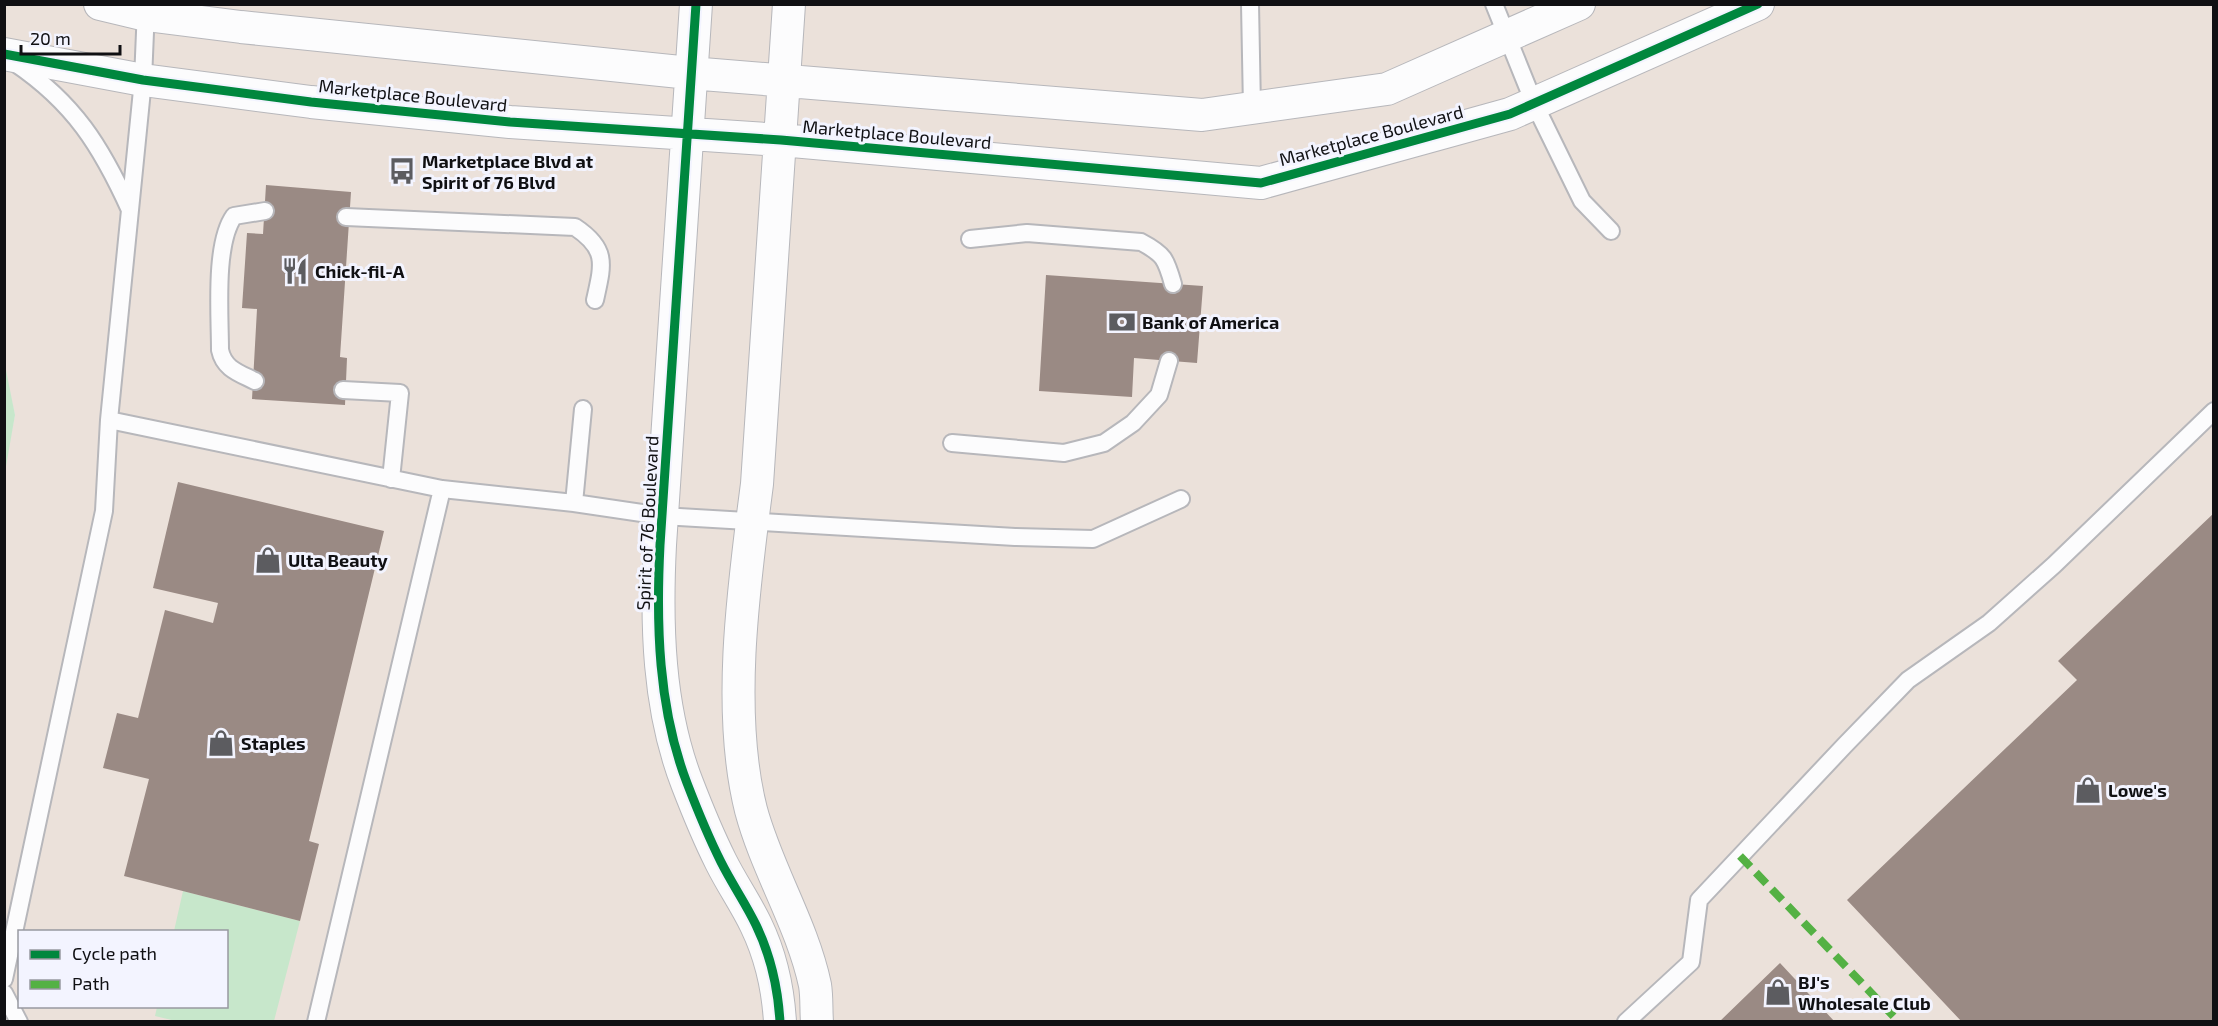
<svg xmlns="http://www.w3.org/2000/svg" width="2218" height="1026" font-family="'Exo 2',sans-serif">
<rect width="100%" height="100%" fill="#e9e9ef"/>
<path fill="#ebe1da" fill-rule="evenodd" d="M5,5h2208v1016l-2208,1 -1,-550 11,-57 -11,-50zM20,932h206v74h-206z"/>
<path fill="#c7e7cb" d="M5,365l10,50 -10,57z
M183,891l117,30 -26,100 -94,1 -25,-6 2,-9 69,-1v-74l-52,-1z"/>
<path fill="#9a8a84" d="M266,185l85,7 -11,165 7,1 -2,47 -93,-6 5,-90 -15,-1 5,-75 16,1z
M1046,275l157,11 -6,77 -63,-5 -2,39 -93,-6z
M178,482l206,49 -75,310 10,3 -19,77 -176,-45 25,-97 -46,-11 14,-55 21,5 27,-108 48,13 5,-20 -65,-15z
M2214,513v509h-252l-115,-122 230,-220 -19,-19z
M1780,963l55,59h-116z"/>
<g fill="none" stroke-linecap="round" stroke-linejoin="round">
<defs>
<path id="lane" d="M1250,4l2,104
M1494,4l40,99 48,98 29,30
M15,63c59,40 86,83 115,147
M346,217l229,10c33,22 28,37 20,73
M970,239l57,-6 114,9c23,12 25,17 32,42
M255,381c-16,-8 -31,-12 -35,-31 0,-35 -6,-106 14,-134l31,-5
M343,390l57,3 -9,86
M109,420l333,69 132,14 88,13 353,21 78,2 88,-40
M952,443l112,10 40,-10 29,-20 26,-28 10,-34
M574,503l9,-94
M4,979l100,-468 5,-91 34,-340 3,-72
M4,993l15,29
M316,1022l126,-533
M1626,1022l65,-60 8,-62 145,-154 64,-66 81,-57 65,-58 160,-154"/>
<path id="street" d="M100,4l46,11 95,12 449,46 512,42 185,-26 192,-85
M696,4l-36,541c-4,79 -2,163 27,238 10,26 21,53 34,79 11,22 25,42 35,63 15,31 22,63 24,97
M789,4l-32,480c-13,100 -31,227 -6,326 16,60 51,114 64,175 2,12 1,25 2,37
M4,54l139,26 168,22 199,20 271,18 480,43 249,-69 248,-110"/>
</defs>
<use href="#lane" stroke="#b7b7bb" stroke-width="20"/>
<use href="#street" stroke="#b7b7bb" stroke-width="34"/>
<use href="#lane" stroke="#fcfcfd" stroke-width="16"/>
<use href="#street" stroke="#fcfcfd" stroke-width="32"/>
<path stroke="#54b144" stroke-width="8" stroke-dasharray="15 8" stroke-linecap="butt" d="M1740,856l159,166"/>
<defs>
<path id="cycleway" d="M696,4l-36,541c-4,79 -2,163 27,238 10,26 21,53 34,79 11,22 25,42 35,63 15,31 22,63 24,97
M4,54l139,26 168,22 199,20 271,18 480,43 249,-69 248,-110"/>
</defs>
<use href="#cycleway" stroke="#f3f4ff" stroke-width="13"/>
<use href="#cycleway" stroke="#00873e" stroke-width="9"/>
</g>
<defs>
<symbol id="bus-bare" viewBox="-9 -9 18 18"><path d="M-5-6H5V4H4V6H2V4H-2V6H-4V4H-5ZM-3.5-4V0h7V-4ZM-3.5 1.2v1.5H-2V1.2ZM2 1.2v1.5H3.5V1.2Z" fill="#5c5c60" stroke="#f3f4ff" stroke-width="2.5" paint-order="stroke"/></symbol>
<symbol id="restaurant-bare" viewBox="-9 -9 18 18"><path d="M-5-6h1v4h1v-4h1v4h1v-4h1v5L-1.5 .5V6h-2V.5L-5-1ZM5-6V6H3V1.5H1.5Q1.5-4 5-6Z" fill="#5c5c60" stroke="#f3f4ff" stroke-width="2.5" paint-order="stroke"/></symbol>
<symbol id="bank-bare" viewBox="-9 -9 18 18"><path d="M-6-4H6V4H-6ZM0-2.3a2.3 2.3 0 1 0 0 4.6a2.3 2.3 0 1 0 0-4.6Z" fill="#5c5c60" stroke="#f3f4ff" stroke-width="2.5" paint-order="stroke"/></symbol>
<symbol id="shop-bare" viewBox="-9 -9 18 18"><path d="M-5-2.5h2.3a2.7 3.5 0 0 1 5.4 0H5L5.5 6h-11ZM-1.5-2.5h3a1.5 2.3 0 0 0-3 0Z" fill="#5c5c60" stroke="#f3f4ff" stroke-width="2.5" paint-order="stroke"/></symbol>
</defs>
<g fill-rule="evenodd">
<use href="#bus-bare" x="383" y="152" width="38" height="38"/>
<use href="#restaurant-bare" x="276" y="252" width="38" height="38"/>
<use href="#bank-bare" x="1103" y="303" width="38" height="38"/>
<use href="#shop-bare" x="249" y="541" width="38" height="38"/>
<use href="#shop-bare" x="202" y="724" width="38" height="38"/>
<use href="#shop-bare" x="2069" y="771" width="38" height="38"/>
<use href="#shop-bare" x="1759" y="973" width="38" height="38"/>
</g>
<g text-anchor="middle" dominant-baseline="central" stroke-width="6" stroke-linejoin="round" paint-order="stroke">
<g font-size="18" fill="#101013" stroke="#f3f4ff">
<text transform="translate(413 95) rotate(6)">Marketplace Boulevard</text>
<text transform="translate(897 134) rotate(5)">Marketplace Boulevard</text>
<text transform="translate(1371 135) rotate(-15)">Marketplace Boulevard</text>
<text transform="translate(647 523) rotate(-87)">Spirit of 76 Boulevard</text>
</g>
<g font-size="18" font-weight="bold" fill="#101013" stroke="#f3f4ff" text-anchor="start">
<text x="422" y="161">Marketplace Blvd at<tspan x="422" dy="21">Spirit of 76 Blvd</tspan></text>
<text x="315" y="271">Chick-fil-A</text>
<text x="1142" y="322">Bank of America</text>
<text x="288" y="560">Ulta Beauty</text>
<text x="241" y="743">Staples</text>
<text x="2108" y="790">Lowe's</text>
<text x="1798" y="982">BJ's<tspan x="1798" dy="21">Wholesale Club</tspan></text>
</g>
</g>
<rect width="2218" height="1026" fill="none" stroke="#101013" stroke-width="12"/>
<rect x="18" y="930" width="210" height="78" fill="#f3f4ff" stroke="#9899a1" stroke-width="1.5"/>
<rect x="30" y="950" width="30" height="9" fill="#00873e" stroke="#9899a1" stroke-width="1.5"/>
<text x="72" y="960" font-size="18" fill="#101013">Cycle path</text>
<rect x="30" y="980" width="30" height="9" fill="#54b144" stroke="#9899a1" stroke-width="1.5"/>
<text x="72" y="990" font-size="18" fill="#101013">Path</text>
<path d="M21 45v9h99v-9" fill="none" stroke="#101013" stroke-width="3"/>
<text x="30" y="45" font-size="18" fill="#101013" stroke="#f3f4ff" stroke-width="4.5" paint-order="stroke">20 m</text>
</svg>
